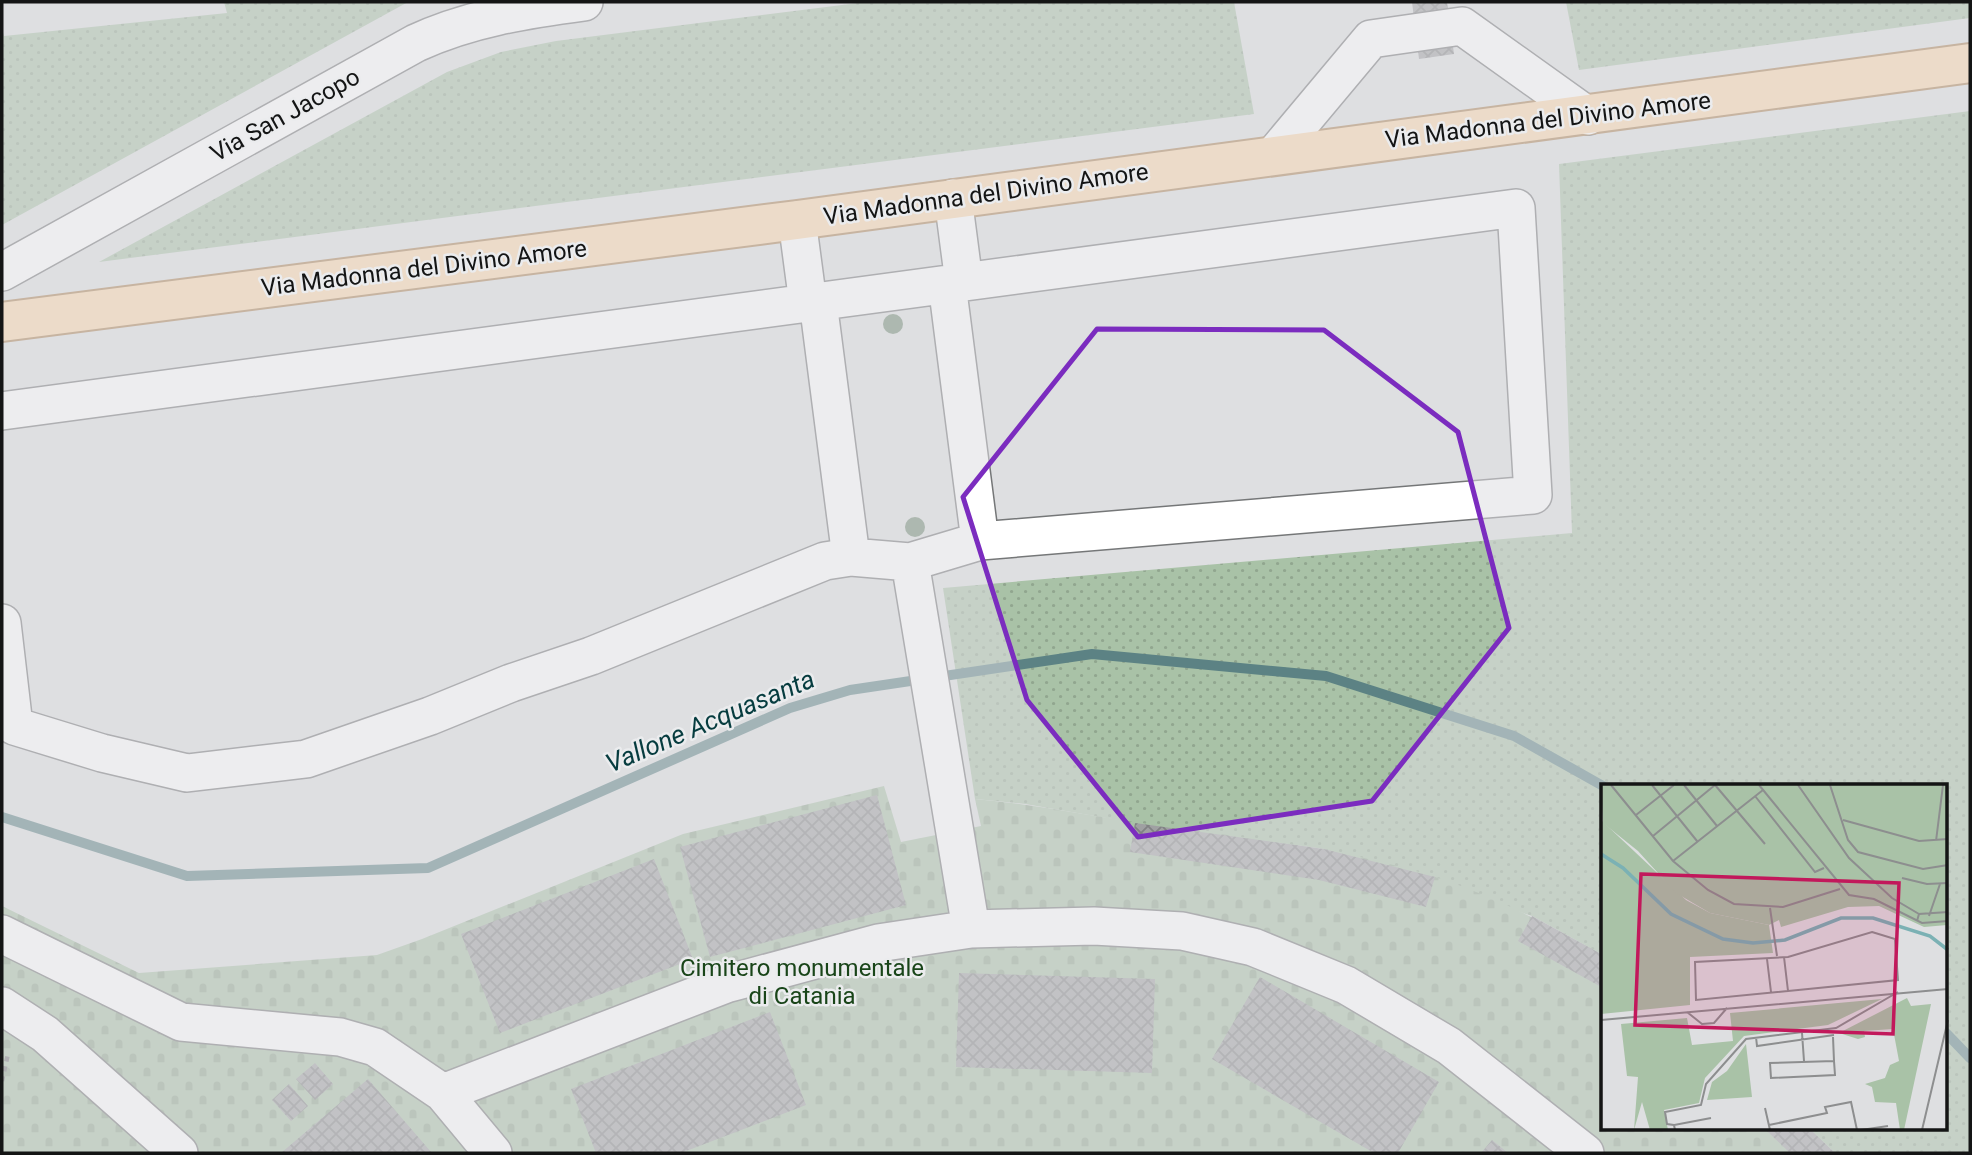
<svg xmlns="http://www.w3.org/2000/svg" width="1972" height="1155" font-family="Roboto,sans-serif">
<defs>
<pattern id="grass-dots" width="8" height="8" patternUnits="userSpaceOnUse" patternTransform="scale(1.75)"><rect width="8" height="8" fill="#a9c2a7"/><path d="M2 2h.1M6 6h.1" fill="none" stroke="#91a68f" stroke-width="1.8" stroke-linecap="round"/></pattern>
<pattern id="cemetery-stones" width="16" height="16" patternUnits="userSpaceOnUse" patternTransform="scale(1.75)"><rect width="16" height="16" fill="#a9c2a7"/><path d="M2 7V4a2 2 0 0 1 4 0v3zM10 15v-3a2 2 0 0 1 4 0v3z" fill="#91a68f"/></pattern>
<pattern id="building-cross-hatch" width="8" height="8" patternUnits="userSpaceOnUse" patternTransform="scale(1.75)"><rect width="8" height="8" fill="#9fa0a2"/><path d="M0 0l8 8M0 8l8-8" fill="none" stroke="#808183"/></pattern>
</defs>
<rect width="100%" height="100%" fill="#dedfe1"/>
<path fill="url(#grass-dots)" d="M224,2h184l-406,223v-196l2,7 223,-23z
M866,2h368l20,112 -1155,148 348,-190 54,-20 55,-11z
M1566,2h404v16l-391,52z
M1970,111v1042h-135l-25,-24h136v-343h-343v169l-71,-39 -208,-67 -189,-26 -110,-19 -50,-5 -32,-211 629,-55 -13,-369z"/>
<path fill="url(#cemetery-stones)" d="M884,786l17,56 80,-16 -6,-27c59,5 115,17 173,25 96,14 194,23 287,53 59,19 114,48 168,78v174h207l25,24h-1833v-247l137,67 238,-18 45,-16 261,-105z"/>
<g fill="none" stroke-linecap="round" stroke-linejoin="round">
<path stroke="#5c8284" stroke-width="10" d="M2,817l185,59 241,-8 362,-160 60,-18 242,-36 234,22 188,60 89,50
M1946,1033l24,25"/>
</g>
<path fill="url(#building-cross-hatch)" d="M1412,2h35l7,52 -35,5z
M877,795l29,110 -196,52 -30,-110z
M1135,823l189,26 111,28 -9,30 -107,-27 -189,-28z
M654,859l39,100 -193,74 -39,-99z
M1532,916l71,39v33l-85,-47z
M959,973l196,6 -3,94 -196,-6z
M1260,977l179,105 -41,71h-24l-162,-94z
M770,1012l36,93 -125,48h-85l-25,-64z
M315,1063l18,21 -18,16 -19,-21z
M368,1079l64,74h-151z
M289,1084l19,22 -17,15 -19,-21z
M1765,1129h45l25,24h-45z
M1492,1140l16,13h-27z"/>
<g fill="none" stroke-linecap="round" stroke-linejoin="round">
<defs>
<path id="minor" d="M1274,155l97,-116 91,-13 126,90
M953,198l11,84
M797,220l11,83
M2,272l414,-229c54,-25 109,-33 168,-41
M947,284l33,257
M818,302l33,255
M2,411l1514,-203 17,287 -553,46 -70,21 -59,-5 -26,4 -234,95 -80,27 -81,33 -124,43 -119,14 -85,-20 -88,-27 -12,-103
M910,562l61,367
M2,934l179,88 159,15 35,10 68,46 50,60
M2,1006l43,28 134,119
M443,1093l283,-109 152,-41 93,-14 123,-3 88,5 71,16 93,38 103,61 136,107"/>
<path id="major" d="M2,322l795,-102 1173,-157"/>
</defs>
<use href="#minor" stroke="#757778" stroke-width="40"/>
<use href="#major" stroke="#aa8253" stroke-width="42"/>
<path stroke="#78797a" stroke-width="4.5" stroke-dasharray="5 5" stroke-linecap="butt" d="M2,1081l6,-27"/>
<use href="#minor" stroke="#fff" stroke-width="37"/>
<use href="#major" stroke="#fcd7ac" stroke-width="38"/>
</g>
<g fill="#728a73">
<circle cx="893" cy="324" r="10"/>
<circle cx="915" cy="527" r="10"/>
</g>
<path d="M0 0H1972V1155H0ZM1097,329l227,1 134,102 51,196 -137,173 -234,36 -111,-137 -64,-203z" fill="#dedfe1" fill-opacity=".55" fill-rule="evenodd"/>
<path fill="none" stroke="#7b2cbf" stroke-width="5" stroke-linejoin="round" d="M1097,329l227,1 134,102 51,196 -137,173 -234,36 -111,-137 -64,-203z"/>
<g text-anchor="middle" dominant-baseline="central" stroke-width="5" stroke-linejoin="round" paint-order="stroke">
<g font-size="24" fill="#141515" stroke="#ebecee">
<text transform="translate(285 115) rotate(-29)">Via San Jacopo</text>
<text transform="translate(1548 120) rotate(-7)">Via Madonna del Divino Amore</text>
<text transform="translate(986 194) rotate(-8)">Via Madonna del Divino Amore</text>
<text transform="translate(424 268) rotate(-7)">Via Madonna del Divino Amore</text>
</g>
<g font-size="24" fill="#194519" stroke="#ebecee">
<text x="802" y="968">Cimitero monumentale<tspan x="802" dy="28">di Catania</tspan></text>
</g>
<g font-size="26" font-style="italic" fill="#063c3f" stroke="#ebecee">
<text transform="translate(710 721) rotate(-23)">Vallone Acquasanta</text>
</g>
</g>
<g transform="translate(1601 784)">
<rect width="346" height="346" fill="#dedfe1"/>
<path d="M0,36l85,80 24,13 59,12 4,28 -83,4v48l-89,9zM306,214l4,8 20,-2 -27,126h-4l-4,-27 -21,-1 -3,-15 -7,-3 20,-6 5,-13 9,-4 -6,-32 -29,2 1,6 -7,2 -19,-6zM281,215l-54,26 -84,11 -39,42 -6,25 -35,7 4,20h-18l-8,-28 -8,28 4,-53 -11,-1 -6,-52 66,-6 5,27 41,-4 -3,-28zM145,260l6,53 -45,3 5,-18 15,-11z" fill="#a9c2a7"/>
<path d="M0,1h346v140l-23,2 -45,-21 -31,1 -67,20 -2,-7 -10,5 -59,-12 -34,-20 -38,-42 -35,-28z" fill="#a9c2a7"/>
<path fill="none" stroke="#7bb1b4" stroke-width="3.5" d="M0,70l22,14 48,46 52,25 30,4 32,-3 56,-22h32l57,18 18,14"/>
<path fill="none" stroke="#8d8e8f" stroke-width="2" d="M10,1l62,76 35,29 26,14 49,3 57,-18M51,1l45,56M83,1l33,41M114,1l50,59M158,1l90,110 25,4 48,24 26,-2M197,1l51,73 43,40 27,16M229,1l18,55 10,12 65,17 25,-4M154,12l60,76 9,-4M35,31l38,-30M242,36l76,21 29,-2M52,52l62,-51M335,57l7,-56M72,77l90,-71M301,94l25,6 21,-1M169,124l7,48M328,132l11,-32M316,137l2,-7 29,-2M271,148l23,7 3,41 -202,20 -1,-38 93,-5zM183,173l4,34M166,175l4,33M86,228l15,12 12,-1 13,-15M0,236l347,-31M201,249l2,28M155,253l1,9 77,-11M232,253l1,24 1,14 -64,3 -1,-15 64,-2M164,324l5,22M73,341l-7,-1 -2,-12 36,-7 5,-21 40,-45 90,-11 62,-36M168,341l58,-12 -2,-6 26,-5 6,28M74,346l-1,-5 37,-7M260,346l27,-4M321,346l26,-110"/>
<path fill="#c2185b" fill-opacity="0.15" stroke="#c2185b" stroke-width="3.5" d="M40,90l258,9 -6,151 -258,-9z"/>
<rect width="346" height="346" fill="none" stroke="#141515" stroke-width="3.5"/>
</g>
<rect width="1972" height="1155" fill="none" stroke="#141515" stroke-width="7"/>
</svg>
